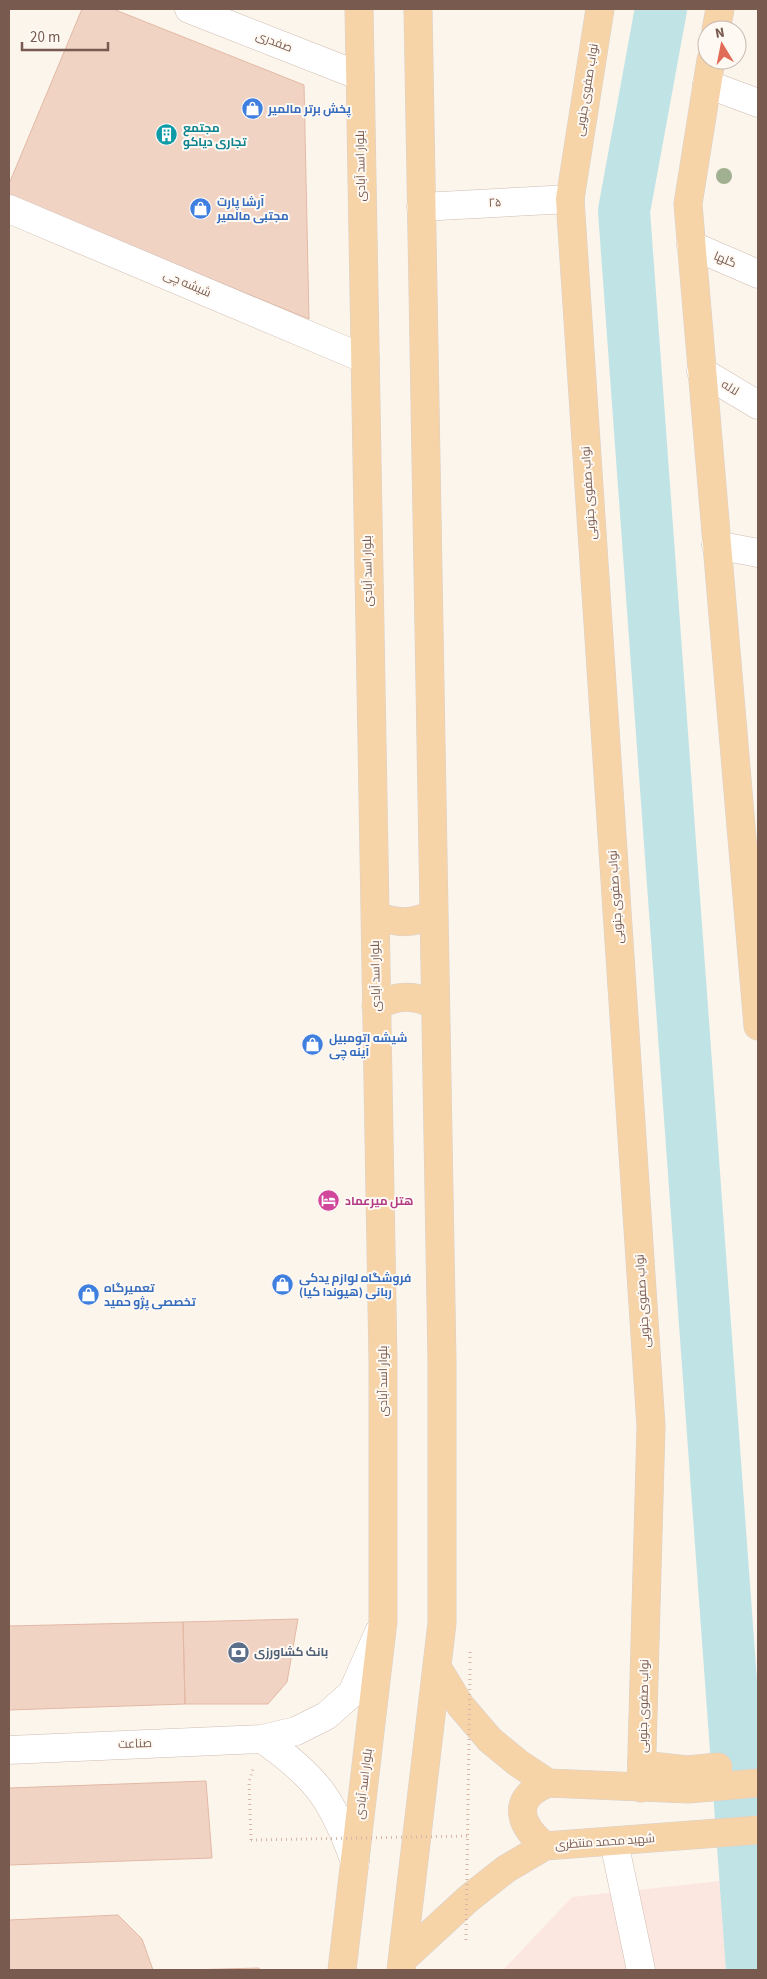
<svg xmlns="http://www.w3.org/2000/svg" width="767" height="1979" font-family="'Source Sans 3',Cairo,sans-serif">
<rect width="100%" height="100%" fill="#fcf5ec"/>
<path fill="#fce7e0" d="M758,1877v93h-255l69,-73z"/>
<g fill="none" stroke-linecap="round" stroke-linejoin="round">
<path stroke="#c0e3e6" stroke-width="52" d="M661,9l-37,202 128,1759"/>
</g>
<path fill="#f1d3c4" stroke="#e3b9a5" d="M82,9h31l191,76 5,234 -300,-122v-13z
M298,1619l-11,63 -19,22h-83l-2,-82z
M183,1622l2,82 -176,6v-84z
M206,1781l6,77 -203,7v-77z
M118,1915l24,24 11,31h-144v-50z
M259,1968l2,2h-74z"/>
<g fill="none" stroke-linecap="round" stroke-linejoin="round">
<defs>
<path id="minor" d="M189,9l171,67
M707,84l51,19
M421,207l149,-8
M9,209l356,150
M691,245l67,29
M701,371l57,34
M716,545l42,8
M262,1739c55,38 71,61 93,123
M9,1750l253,-11 34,-8 30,-15 26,-23 27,-61
M614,1842l27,128"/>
<path id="major" d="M600,9l-30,190 81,1227 -10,362
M716,30l4,-21
M711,60l-23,144 70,822
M375,915c21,9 38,9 58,-1
M376,1006c21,-11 38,-12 59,-1
M437,1667l23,38 30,35 28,23 30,20 140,6 70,-6
M642,1765l45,5 31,-3
M545,1846c-27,-22 -34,-48 3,-63
M403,1959l65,-60 38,-30 39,-23 213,-16
M342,1970l41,-349v-259l-24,-1353
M401,1970l41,-347v-262l-24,-1352"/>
</defs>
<use href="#minor" stroke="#cfbcb1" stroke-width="29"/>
<use href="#major" stroke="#d9d1ce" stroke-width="29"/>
<path stroke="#d6b6a7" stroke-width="3" stroke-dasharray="1 4" stroke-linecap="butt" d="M470,1663v-13
M251,1840l-2,-59 4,-12"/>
<use href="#minor" stroke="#fff" stroke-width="28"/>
<use href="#major" stroke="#f7d4a8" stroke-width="28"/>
<path stroke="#d6b6a7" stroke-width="3" stroke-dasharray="1 4" stroke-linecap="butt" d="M251,1840l216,-4
M466,1940l4,-271"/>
</g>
<circle fill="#a1b090" cx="724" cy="176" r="8"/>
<defs>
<symbol id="shop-disc" viewBox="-11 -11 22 22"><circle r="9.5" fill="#3f7fe0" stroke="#fef9f3"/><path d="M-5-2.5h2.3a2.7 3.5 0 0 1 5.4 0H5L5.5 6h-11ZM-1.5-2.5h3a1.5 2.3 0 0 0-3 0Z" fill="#fff"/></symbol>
<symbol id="building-disc" viewBox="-11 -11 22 22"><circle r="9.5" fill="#0f9aa8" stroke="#fef9f3"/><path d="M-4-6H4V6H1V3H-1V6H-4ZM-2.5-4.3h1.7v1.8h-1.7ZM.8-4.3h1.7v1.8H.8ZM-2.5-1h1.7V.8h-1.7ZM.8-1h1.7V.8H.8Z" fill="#fff"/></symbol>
<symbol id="hotel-disc" viewBox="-11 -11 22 22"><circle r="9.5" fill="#d1479c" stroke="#fef9f3"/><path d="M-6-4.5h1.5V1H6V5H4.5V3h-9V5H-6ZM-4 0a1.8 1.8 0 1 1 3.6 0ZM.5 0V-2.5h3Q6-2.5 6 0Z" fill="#fff"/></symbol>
<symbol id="bank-disc" viewBox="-11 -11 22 22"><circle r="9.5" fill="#5c6f8a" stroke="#fef9f3"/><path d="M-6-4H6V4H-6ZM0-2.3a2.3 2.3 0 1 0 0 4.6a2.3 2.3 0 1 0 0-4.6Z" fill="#fff"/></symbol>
</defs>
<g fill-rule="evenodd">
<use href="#shop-disc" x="240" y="96" width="25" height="25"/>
<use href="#building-disc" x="154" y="122" width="25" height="25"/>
<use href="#shop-disc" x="188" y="196" width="25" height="25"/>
<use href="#shop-disc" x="300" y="1032" width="25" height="25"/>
<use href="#hotel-disc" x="316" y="1188" width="25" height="25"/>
<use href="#shop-disc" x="270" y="1272" width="25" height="25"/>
<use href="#shop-disc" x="76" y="1282" width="25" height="25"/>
<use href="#bank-disc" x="226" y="1640" width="25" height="25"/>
</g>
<g text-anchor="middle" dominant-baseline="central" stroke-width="4" stroke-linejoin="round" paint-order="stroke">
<g font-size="12" fill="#785a4f" stroke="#fef9f3">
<text transform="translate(274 42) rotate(21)">صفدری</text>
<text transform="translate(587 90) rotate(-81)">نواب صفوی جنوبی</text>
<text transform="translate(361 166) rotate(-91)">بلوار اسد آبادی</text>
<text transform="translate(495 203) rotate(-3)">۲۵</text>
<text transform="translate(725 260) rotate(23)">گلها</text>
<text transform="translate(187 284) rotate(23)">شیشه چی</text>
<text transform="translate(730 388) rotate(31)">لاله</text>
<text transform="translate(589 493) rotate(-94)">نواب صفوی جنوبی</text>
<text transform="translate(368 571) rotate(-91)">بلوار اسد آبادی</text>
<text transform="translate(616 897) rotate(-94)">نواب صفوی جنوبی</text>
<text transform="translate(376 976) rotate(-91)">بلوار اسد آبادی</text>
<text transform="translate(643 1301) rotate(-94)">نواب صفوی جنوبی</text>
<text transform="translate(383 1381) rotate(-90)">بلوار اسد آبادی</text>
<text transform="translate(644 1706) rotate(-89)">نواب صفوی جنوبی</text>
<text transform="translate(135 1744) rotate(-2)">صناعت</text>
<text transform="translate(364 1784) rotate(-83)">بلوار اسد آبادی</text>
<text transform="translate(605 1842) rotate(-4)">شهید محمد منتظری</text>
</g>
<g font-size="12" font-weight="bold" fill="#366cbe" stroke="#fef9f3" text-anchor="start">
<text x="268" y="109">پخش برتر مالمیر</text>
<text x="217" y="202">آرشا پارت<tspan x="217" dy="14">مجتبی مالمیر</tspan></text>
<text x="329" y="1038">شیشه اتومبیل<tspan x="329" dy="14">آینه چی</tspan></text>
<text x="299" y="1278">فروشگاه لوازم یدکی<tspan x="299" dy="14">ربانی (هیوندا کیا)</tspan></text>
<text x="104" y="1288">تعمیرگاه<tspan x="104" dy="14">تخصصی پژو حمید</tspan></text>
</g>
<g font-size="12" font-weight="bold" fill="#0d838f" stroke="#fef9f3" text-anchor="start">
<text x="183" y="128">مجتمع<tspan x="183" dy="14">تجاری دیاکو</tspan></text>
</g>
<g font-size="12" font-weight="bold" fill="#b23c85" stroke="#fef9f3" text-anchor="start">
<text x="345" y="1201">هتل میرعماد</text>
</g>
<g font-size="12" font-weight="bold" fill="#4e5e75" stroke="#fef9f3" text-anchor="start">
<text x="254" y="1652">بانک کشاورزی</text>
</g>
</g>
<rect width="767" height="1979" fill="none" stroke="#785a4f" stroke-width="20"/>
<g transform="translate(722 45) rotate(350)"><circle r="24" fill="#fef9f3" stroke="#c8b9b1"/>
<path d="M0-4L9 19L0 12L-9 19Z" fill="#e06c57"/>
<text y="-8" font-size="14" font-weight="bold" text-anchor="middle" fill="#785a4f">N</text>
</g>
<path d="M22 42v8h86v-8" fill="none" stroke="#785a4f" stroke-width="2.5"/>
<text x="30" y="42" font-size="15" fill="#785a4f" stroke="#fef9f3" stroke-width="4" paint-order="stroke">20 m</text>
</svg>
